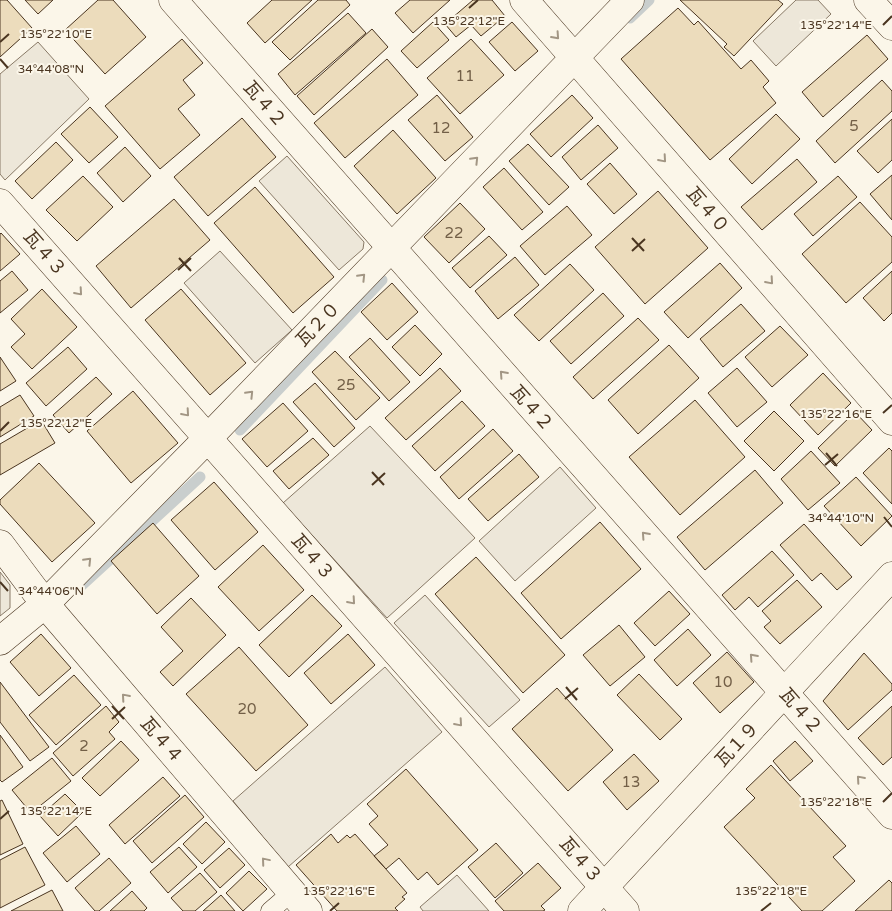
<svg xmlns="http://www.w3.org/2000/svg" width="892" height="911" font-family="'Varela Round','Noto Sans JP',sans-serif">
<rect width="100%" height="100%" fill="#fbf6e9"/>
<path fill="#ede7d9" stroke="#887966" d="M796,0h22l13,14 -55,52 -23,-25z
M38,42l51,57 -84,81 -5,-6v-100z
M287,156l77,86 -1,7 -24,21 -80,-89z
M220,251l72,79 -37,33 -71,-80z
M370,426l105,112 -88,80 -104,-115z
M560,467l36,41 -81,73 -36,-40z
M0,572l10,13v23l-10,8z
M425,595l95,105 -31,27 -95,-104z
M385,667l57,65 -154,135 -55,-66z
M457,875l32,36h-66l-3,-4z"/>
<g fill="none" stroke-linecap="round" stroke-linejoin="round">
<path stroke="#c9cecd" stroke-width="11" d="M630,18l19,-18
M240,430l142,-150
M81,586l119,-109"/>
</g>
<path fill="#ecdcbc" stroke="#4a3520" d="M0,0h7l25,28 -32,29z
M25,0h28l-15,14z
M98,0h15l33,37 -41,37 -40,-44z
M272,0h40l-47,43 -18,-20z
M318,0h28l4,5 -60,55 -18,-18z
M410,0h40l-37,33 -18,-20z
M473,0h19l13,16 -24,20 -10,-11 -15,12 -11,-13z
M680,0h98l5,4 -49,52 -10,-9 3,-3z
M678,8l16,17 4,-4 43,48 10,-9 18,21 -6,6 13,16 -66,57 -89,-101z
M348,13l18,20 -71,62 -17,-21z
M433,22l16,18 -32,28 -16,-17z
M512,22l26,29 -23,20 -26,-29z
M372,29l16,18 -74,68 -17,-19z
M867,35l21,24 -65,58 -21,-25z
M182,39l21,24 -20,17 12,15 -17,14 22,26 -40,34 -55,-63z
M471,39l33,36 -44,39 -33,-36z
M387,59l31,36 -73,63 -31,-35z
M882,80l10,11v20l-57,52 -19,-22z
M437,95l36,42 -28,24 -37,-41z
M572,95l21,23 -42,39 -21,-23z
M90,107l28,30 -29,26 -28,-29z
M776,114l24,25 -48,45 -23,-25z
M242,118l34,39 -68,59 -34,-39z
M892,119v41l-14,13 -21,-22z
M598,125l20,23 -37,32 -19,-23z
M393,130l43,48 -39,36 -43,-48z
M56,142l17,18 -41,39 -17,-18z
M528,144l41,43 -20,18 -40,-44z
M125,147l26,29 -28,26 -26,-29z
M797,159l20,23 -55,48 -21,-23z
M610,163l27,31 -23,20 -27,-30z
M504,168l39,44 -21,18 -39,-43z
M892,175v45l-22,-26z
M83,176l30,31 -36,34 -31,-31z
M838,176l19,21 -44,39 -19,-22z
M255,187l79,90 -41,36 -79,-90z
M658,191l50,57 -63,56 -50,-57z
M174,199l36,41 -79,68 -35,-42z
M860,202l32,35v25l-46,41 -44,-49z
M460,203l25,26 -36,34 -25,-26z
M567,206l25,29 -47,40 -25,-29z
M1,233l19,21 -20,17v-37z
M489,236l18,19 -37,33 -18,-20z
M515,257l24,28 -41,34 -23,-28z
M720,263l22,25 -54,50 -24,-26z
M570,264l24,26 -55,51 -25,-26z
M12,271l16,19 -28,23v-32z
M892,271v42l-8,8 -21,-23z
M392,283l26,29 -31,28 -26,-28z
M42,289l35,38 -45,42 -21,-22 14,-13 -14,-15z
M181,289l65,74 -36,32 -65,-75z
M603,293l21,23 -53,48 -21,-23z
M741,304l24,27 -42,36 -23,-28z
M638,318l21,22 -66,59 -20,-22z
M415,325l27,29 -22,22 -28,-29z
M780,326l28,29 -36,32 -27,-30z
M370,338l40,44 -21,19 -40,-44z
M669,345l30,33 -61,56 -30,-34z
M68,347l19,22 -41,37 -20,-23z
M335,351l45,47 -24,22 -44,-48z
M0,357l16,24 -16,10z
M440,368l21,23 -55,49 -21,-22z
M737,368l30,34 -30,25 -29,-34z
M823,373l28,30 -33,32 -28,-30z
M96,377l16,17 -43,39 -16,-18z
M315,383l40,45 -21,19 -41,-45z
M133,391l45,52 -47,40 -44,-52z
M20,395l14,21 -34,21v-30z
M695,400l50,57 -65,58 -51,-58z
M462,401l23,25 -50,45 -23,-25z
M283,403l25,28 -41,36 -25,-28z
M774,411l30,30 -30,30 -30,-30z
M855,412l17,18 -37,36 -17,-18z
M41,420l14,23 -55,32v-31z
M493,429l20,22 -54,48 -19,-22z
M313,438l16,17 -40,34 -16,-18z
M889,448l3,3v53l-29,-31z
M811,451l29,32 -32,27 -27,-31z
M519,454l20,23 -51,44 -20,-22z
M39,463l56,60 -43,39 -52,-58v-4z
M755,470l28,33 -78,67 -28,-33z
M856,477l36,39 -31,30 -37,-40z
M214,482l44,50 -43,38 -44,-50z
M600,522l41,47 -80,70 -40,-46z
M153,523l46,53 -42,38 -46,-53z
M804,524l48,53 -15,13 -16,-17 -9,8 -32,-36z
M263,545l41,45 -45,41 -41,-44z
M772,551l22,24 -36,32 -9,-10 -14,13 -13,-15z
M476,557l89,98 -42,38 -88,-99z
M797,580l25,27 -42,37 -16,-17 7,-6 -9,-10z
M669,591l21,23 -35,32 -21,-23z
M312,595l30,31 -53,51 -30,-32z
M191,598l35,37 -53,51 -13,-14 23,-21 -22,-24z
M619,625l26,32 -35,29 -27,-31z
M688,629l23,26 -34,31 -23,-26z
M41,634l30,34 -32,28 -29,-34z
M348,634l27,31 -44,39 -27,-31z
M239,647l69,78 -52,46 -70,-77z
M727,652l27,30 -34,31 -27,-30z
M864,653l28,31v6l-44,40 -25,-29z
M639,674l43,45 -22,21 -43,-45z
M74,675l27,30 -45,40 -27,-30z
M0,682l49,65 -19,14 -30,-39z
M557,688l56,62 -45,41 -56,-62z
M106,706l13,16 -10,10 6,7 -42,37 -20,-23z
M892,706v51l-9,8 -25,-27z
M0,735l23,32 -21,15 -2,-2z
M121,741l18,19 -39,36 -18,-18z
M795,741l18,20 -23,20 -17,-20z
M634,754l25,27 -32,29 -24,-28z
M52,758l19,23 -40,32 -19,-23z
M771,765l75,81 -13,11 22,24 -33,30h-20l-78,-84 31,-29 -9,-9z
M406,769l72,81 -40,35 -11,-13 -9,8 -19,-22 -13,11 -12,-13 14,-11 -19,-21 9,-8 -11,-12z
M163,777l17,19 -55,48 -16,-19z
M65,794l18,18 -25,24 -18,-20z
M185,795l19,22 -52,46 -19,-22z
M2,800l21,44 -23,11v-54z
M206,822l19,20 -23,22 -19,-20z
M76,826l24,28 -33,28 -24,-29z
M331,834l7,9 9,-8 3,3 5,-4 52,59 -5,4 3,2 -10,9 3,3h-61l-41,-46z
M496,843l27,30 -28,25 -27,-31z
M25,847l20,38 -45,23v-48z
M179,847l18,20 -29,26 -18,-21z
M229,848l16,17 -25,23 -16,-18z
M109,858l22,25 -32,28h-4l-20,-23z
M538,863l23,25 -20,18 4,4 -2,1h-39l-9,-10z
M249,871l18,18 -24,22 -17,-18z
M200,873l17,19 -22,19h-12l-12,-13z
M889,880l3,3v28h-37z
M52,890l11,21h-52z
M132,891l15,17 -3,3h-34z
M221,895l14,16h-32z"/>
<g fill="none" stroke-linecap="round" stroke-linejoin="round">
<defs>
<path id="lane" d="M270,911l22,-19"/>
<path id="street" d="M173,0l719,815
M524,0l368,421
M868,0l24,26
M0,203l625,708
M0,544l45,60 263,307
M0,641l45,-37 163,-166 422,-438"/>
<path id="secondary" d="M582,911l310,-335"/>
</defs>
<use href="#lane" stroke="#4a3520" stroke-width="19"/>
<use href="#street" stroke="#4a3520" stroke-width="29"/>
<use href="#secondary" stroke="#4a3520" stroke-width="29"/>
<use href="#lane" stroke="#fbf6e9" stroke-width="18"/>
<use href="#street" stroke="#fbf6e9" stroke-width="28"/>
<use href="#secondary" stroke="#fbf6e9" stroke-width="28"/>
</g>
<defs><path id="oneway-chevron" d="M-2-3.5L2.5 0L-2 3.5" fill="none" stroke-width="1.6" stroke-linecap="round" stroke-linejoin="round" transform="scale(1.25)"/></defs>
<g stroke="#a29684">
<use href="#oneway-chevron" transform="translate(556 36) rotate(48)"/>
<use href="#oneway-chevron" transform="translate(663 159) rotate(49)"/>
<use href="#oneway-chevron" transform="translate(475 160) rotate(-46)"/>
<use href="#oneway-chevron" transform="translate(362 277) rotate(-46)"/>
<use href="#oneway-chevron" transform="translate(770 281) rotate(49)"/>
<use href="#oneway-chevron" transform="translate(79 292) rotate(49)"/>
<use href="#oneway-chevron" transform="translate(503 374) rotate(-132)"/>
<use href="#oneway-chevron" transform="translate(250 394) rotate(-46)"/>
<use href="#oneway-chevron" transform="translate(186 413) rotate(49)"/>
<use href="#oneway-chevron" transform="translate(645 535) rotate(-132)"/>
<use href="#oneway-chevron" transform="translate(88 561) rotate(-46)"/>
<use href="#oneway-chevron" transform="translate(352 601) rotate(49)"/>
<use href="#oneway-chevron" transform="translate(753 657) rotate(-132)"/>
<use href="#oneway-chevron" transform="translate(125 697) rotate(-131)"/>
<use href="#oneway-chevron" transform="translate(459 723) rotate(49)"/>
<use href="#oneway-chevron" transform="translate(860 779) rotate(-131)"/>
<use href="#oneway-chevron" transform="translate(265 861) rotate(-130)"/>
</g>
<path fill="none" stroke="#4a3520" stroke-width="2" d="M469,8l9,-8M883,25l9,-9M0,42l9,-8M0,59l8,9M632,238l12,13M632,251l13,-12M179,258l12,13M178,270l13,-12M883,413l9,-8M0,431l9,-9M826,453l11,13M825,465l13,-11M372,472l12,13M372,485l13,-12M884,517l8,10M0,582l8,9M566,687l11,13M565,699l13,-11M112,706l12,13M112,719l13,-12M883,802l9,-9M0,819l9,-8M330,911l9,-8M761,911l10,-8"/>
<g text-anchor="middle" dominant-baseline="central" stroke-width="4" stroke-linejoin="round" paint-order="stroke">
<g font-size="15" fill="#725f47">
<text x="465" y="76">11</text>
<text x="854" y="126">5</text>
<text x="441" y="128">12</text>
<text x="454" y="233">22</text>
<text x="346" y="385">25</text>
<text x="723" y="682">10</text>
<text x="247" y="709">20</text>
<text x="84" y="746">2</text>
<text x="631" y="782">13</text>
</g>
<g font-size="18" fill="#4a3520" stroke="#fbf6e9">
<text transform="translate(265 104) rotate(49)">瓦４２</text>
<text transform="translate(708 210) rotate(49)">瓦４０</text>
<text transform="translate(45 253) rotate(49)">瓦４３</text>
<text transform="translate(318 324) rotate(-46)">瓦２０</text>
<text transform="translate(532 408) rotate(48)">瓦４２</text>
<text transform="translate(313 557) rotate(49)">瓦４３</text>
<text transform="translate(801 711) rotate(49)">瓦４２</text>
<text transform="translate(162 740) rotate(49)">瓦４４</text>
<text transform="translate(737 744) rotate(-47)">瓦１９</text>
<text transform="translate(581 860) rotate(49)">瓦４３</text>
</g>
</g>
<g font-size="12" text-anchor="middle" fill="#4a3520" stroke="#fbf6e9" stroke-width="4" stroke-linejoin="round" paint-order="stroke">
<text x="469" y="25">135°22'12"E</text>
<text x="836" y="29">135°22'14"E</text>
<text x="56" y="38">135°22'10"E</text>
<text x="51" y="73">34°44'08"N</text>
<text x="836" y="418">135°22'16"E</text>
<text x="56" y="427">135°22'12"E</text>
<text x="841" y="522">34°44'10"N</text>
<text x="51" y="595">34°44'06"N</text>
<text x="836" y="806">135°22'18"E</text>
<text x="56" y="815">135°22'14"E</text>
<text x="339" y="895">135°22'16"E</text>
<text x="771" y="895">135°22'18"E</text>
</g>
</svg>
